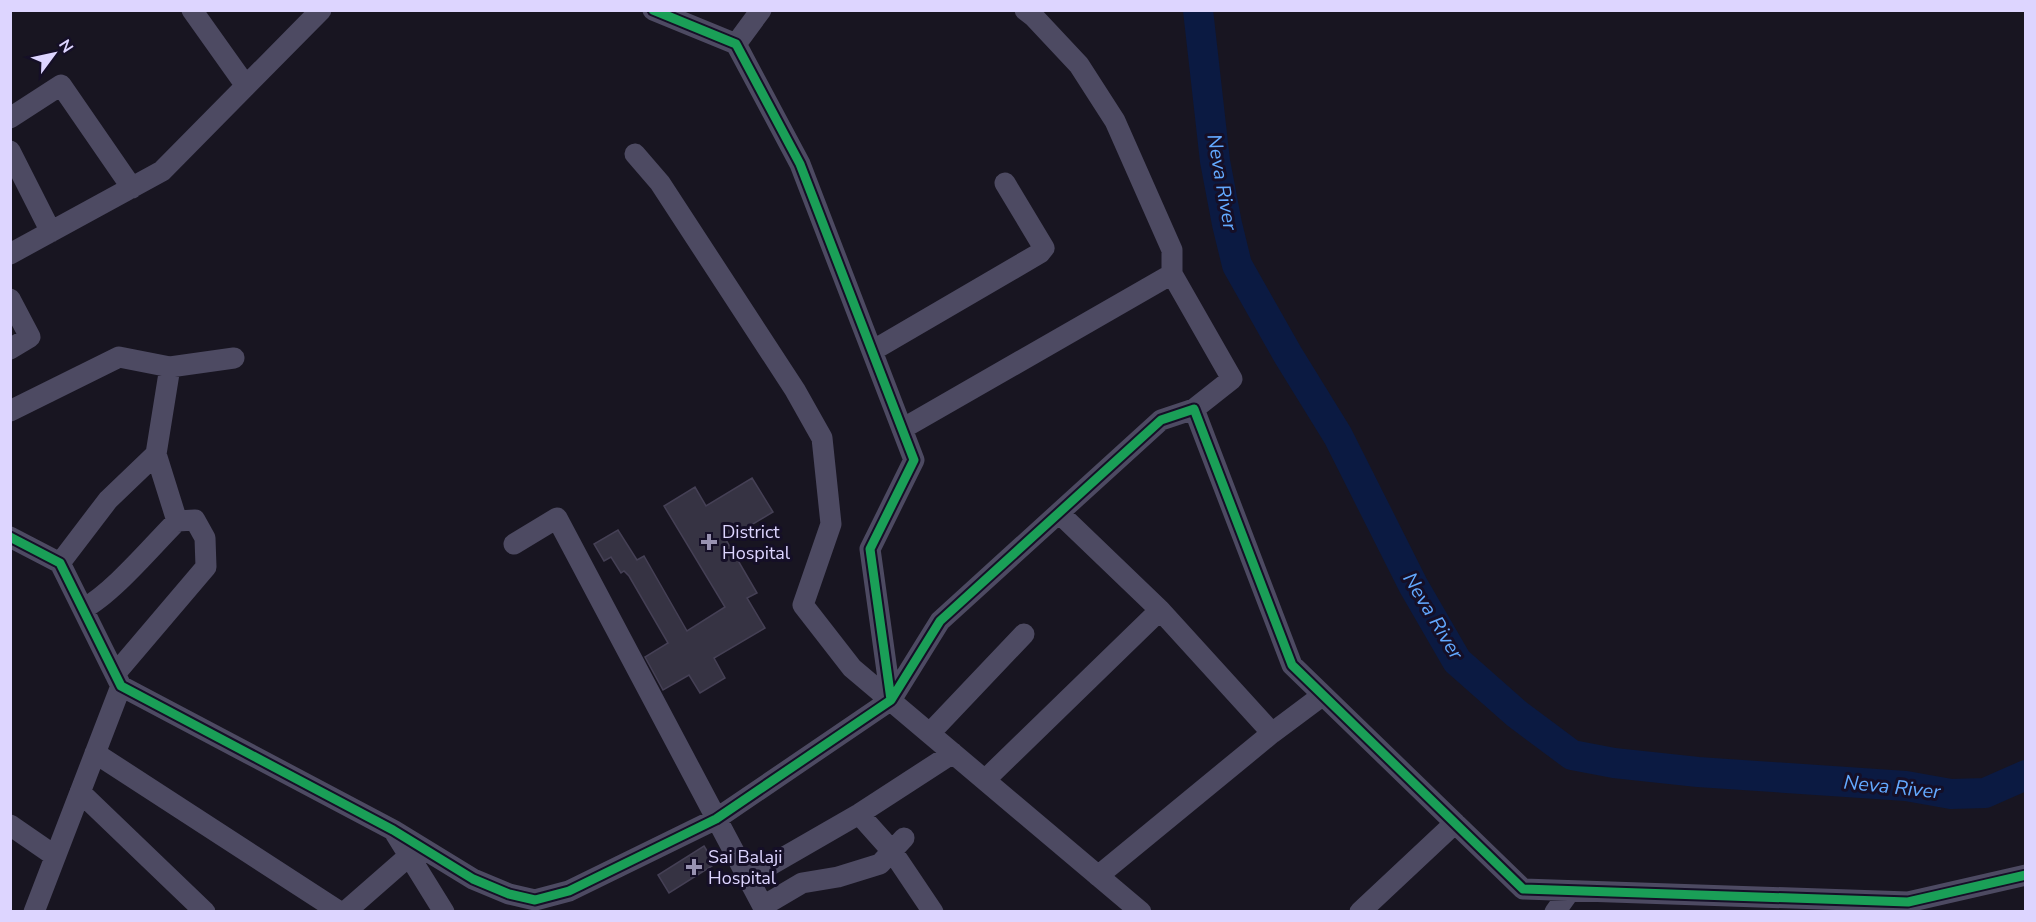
<svg xmlns="http://www.w3.org/2000/svg" width="2036" height="922" font-family="'Nunito Sans',sans-serif">
<rect width="100%" height="100%" fill="#181521"/>
<g fill="none" stroke-linecap="round" stroke-linejoin="round">
<path stroke="#0b1a42" stroke-width="30" d="M1198,10l17,151 12,63 10,41 51,90 50,81 75,149 44,76 60,53 55,41 42,8 84,9 208,14 45,8 34,-1 41,-18"/>
</g>
<path fill="#363343" stroke="#454055" stroke-width="1.5" d="M752,478l21,34 -47,28 31,53 -10,5 18,30 -51,30 11,20 -25,15 -11,-18 -26,15 -18,-33 23,-14 -39,-67 -5,-5 -3,2 -10,-16 -7,4 -10,-17 24,-14 19,30 7,-4 43,75 38,-24 -61,-101 31,-19 11,19z
M704,846l11,18 -46,29 -11,-18z"/>
<g fill="none" stroke-linecap="round" stroke-linejoin="round">
<path stroke="#4d4a62" stroke-width="21" d="M192,10l54,76
M736,44l25,-34
M10,118l51,-33 71,103
M10,151l41,81
M635,154l25,29 135,207 27,48 9,86 -28,81 49,63 289,244
M10,254l152,-83 159,-161
M1172,274l60,105 -38,30
M10,299l20,38 -20,12
M872,351l168,-98 4,-5 -39,-65
M10,411l109,-54 51,10 64,-9
M902,429l270,-155v-24l-57,-129 -36,-56 -45,-48 -9,-7
M10,537l50,26 61,123 272,144 80,49 36,15 26,6 34,-9 147,-72 175,-119 -21,-151 44,-89 -114,-296 -64,-120 -83,-34
M514,544l43,-26 209,394
M60,563l48,-63 48,-46 14,-87
M83,609c30,-16 69,-63 94,-88l-21,-67
M1160,610l112,123 51,-38
M115,674l91,-107 -1,-29 -10,-18 -18,1
M891,700l49,-79 221,-201 33,-11 98,256 231,224 385,13 118,-27
M930,733l94,-99
M95,753l245,159
M985,780l175,-170 -100,-96
M80,792l125,120
M859,814l33,37 41,61
M10,825l45,31
M395,833l49,79
M1098,876l174,-143
M748,878l111,-64 94,-61
M763,906l39,-23 36,-6 42,-13 24,-26
M34,912l87,-226
M345,912l64,-56
M1360,912l95,-89
M1555,912l15,-21"/>
<defs>
<path id="cycleway" d="M10,537l50,26 61,123 272,144 80,49 36,15 26,6 34,-9 147,-72 175,-119 -21,-151 44,-89 -114,-296 -64,-120 -83,-34
M891,700l49,-79 221,-201 33,-11 98,256 231,224 385,13 118,-27"/>
</defs>
<use href="#cycleway" stroke="#150f27" stroke-width="13"/>
<use href="#cycleway" stroke="#1a9f57" stroke-width="9"/>
</g>
<g fill="#9892b1" stroke="#150f27" stroke-width="2">
<path d="M706 533h6v6h6v6h-6v6h-6v-6h-6v-6h6z"/>
<path d="M691 858h6v6h6v6h-6v6h-6v-6h-6v-6h6z"/>
</g>
<g text-anchor="middle" dominant-baseline="central" stroke-width="6" stroke-linejoin="round" paint-order="stroke">
<g font-size="18" fill="#ddd5ff" stroke="#150f27" text-anchor="start">
<text x="722" y="532">District<tspan x="722" dy="21">Hospital</tspan></text>
<text x="708" y="857">Sai Balaji<tspan x="708" dy="21">Hospital</tspan></text>
</g>
<g font-size="20" font-style="italic" fill="#63a9ff" stroke="#150f27">
<text transform="translate(1222 182) rotate(80)">Neva River</text>
<text transform="translate(1433 616) rotate(59)">Neva River</text>
<text transform="translate(1892 787) rotate(6)">Neva River</text>
</g>
</g>
<rect width="2036" height="922" fill="none" stroke="#ddd5ff" stroke-width="24"/>
<g transform="translate(54 54) rotate(57)" stroke="#150f27" stroke-width="4.5" paint-order="stroke">
<path d="M0-4.5L10 22L0 15L-10 22Z" fill="#ddd5ff"/>
<text y="-9" font-size="16" font-weight="bold" text-anchor="middle" fill="#ddd5ff">N</text>
</g>
</svg>
